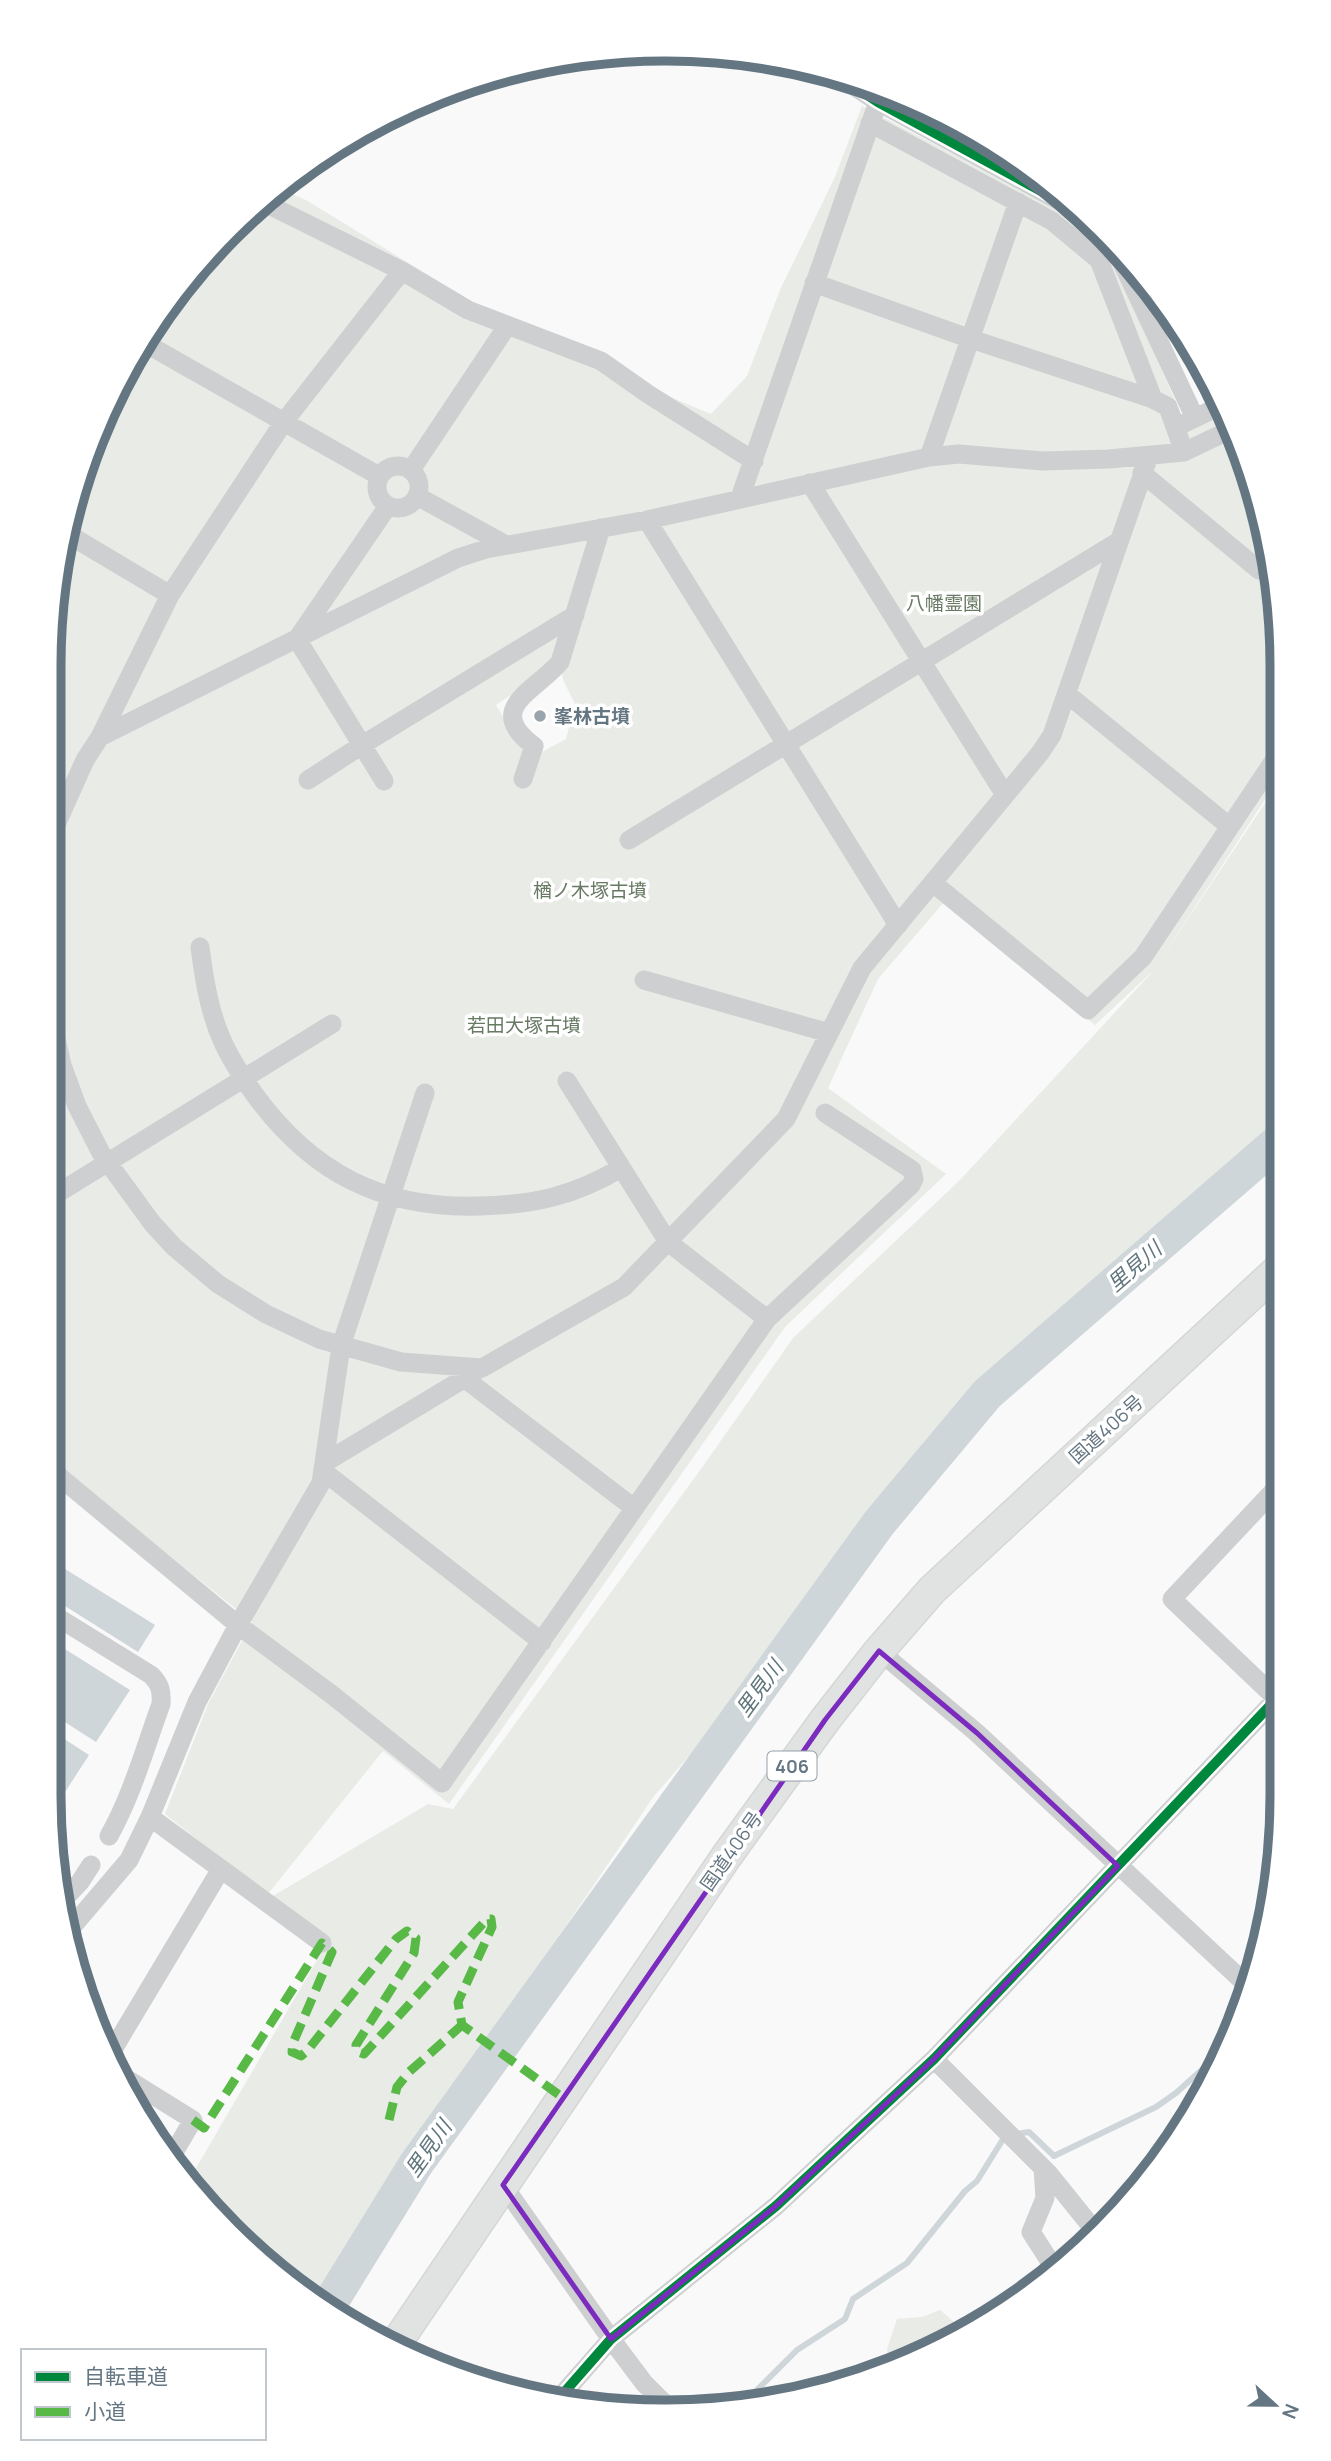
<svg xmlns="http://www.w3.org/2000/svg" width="1331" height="2461" font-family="Manrope,'Noto Sans JP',sans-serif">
<rect width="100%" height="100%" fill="#f9f9f9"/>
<path fill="#e8ebe6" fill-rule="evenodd" d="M862,106l197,104 51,41 79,181 37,-20 9,18 42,155v196l-121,186 121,-182 1,342 -6,9 -58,43 -68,57 -156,146 -62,78 -70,79 -49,80 -155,177 -109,161 -59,93 -111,189 -51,69 -136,-126 140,-241 -55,-45 155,-92 25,5 248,-340 92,-131 166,-157 196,-212 -60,56 -150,-124 -67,78 -50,109 118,86 -161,153 -336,477 -66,-53 -116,144 -102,-81 43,-110 44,-82 -203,-163 1,-833 20,-120 61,-148 71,-99 75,-71 29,12 171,105 174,84 60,25 36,-38 33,-86 55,-113zM560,662l3,18 12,24 -9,35 -37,20 -33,-54z
M940,2310l21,18 -59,37 -12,3 -3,-19 10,-30 25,-2z"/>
<path fill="#ced6d9" d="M49,1559l106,66 -17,27 -89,-56z
M49,1639l81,51 -34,52 -47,-30z
M49,1729l40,26 -33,51 -6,-4 -1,-7z"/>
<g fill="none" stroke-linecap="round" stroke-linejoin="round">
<path stroke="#ced6d9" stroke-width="6" d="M1016,2134l13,-2 25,24 102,-49 20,-14 41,-37 1,2
M745,2402l52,-52 48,-31 8,-20 54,-36 58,-72 12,-10 28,-45
M706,2411l14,-14 15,7"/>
<path stroke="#ced6d9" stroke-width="35" d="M326,2310l90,-146 463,-641 108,-129 292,-253"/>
<defs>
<path id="highway" d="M397,2342l329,-485 99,-137 54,-69 53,-61 347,-321"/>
</defs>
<use href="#highway" stroke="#d5d6d6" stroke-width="33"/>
<path stroke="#cecfd0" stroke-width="19" d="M839,76l39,26 187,102 29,23
M870,123l182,98 47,39 54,139 15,8 16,45
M263,202l139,69 66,39 133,51 47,33 106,67
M1118,254l77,164
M814,283l157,56 182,60
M143,342l236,134
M1183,424l39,-19
M929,457l89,-255
M377 487a21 21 0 1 1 42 0a21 21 0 1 1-42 0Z
M411,470l96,-144
M1142,473l117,97
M810,483l195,312
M417,496l89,49
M740,498l138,-396
M647,520l251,405
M66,533l104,62
M1067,694l162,132
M100,737l70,-142 113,-172 119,-152
M523,779l11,-33c-51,-38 2,-55 26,-84l41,-134
M308,780l54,-35 213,-130
M384,781l-87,-142 91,-133
M50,838l35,-78 15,-23 358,-179 28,-9 161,-29 282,-63 30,-3 84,7 66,-2 75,-7 50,-24
M629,840l490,-299
M933,883l155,127 55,-53 134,-201
M200,947c4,31 9,64 22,93 8,19 21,38 33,55 57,78 127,114 224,111 54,-1 95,-10 142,-38
M644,980l185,53
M50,1012l12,53 15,41 24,47 51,70 22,24 44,37 48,30 53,25 82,23 81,6 142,-81 162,-168 76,-151 178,-215 12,-18 97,-279
M567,1081l101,161 99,77
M50,1198l282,-174
M464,1378l170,130
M324,1463l151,-91
M49,1468l189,157 93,69 111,89 325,-464 144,-134 3,-6 -2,-9 -87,-57
M323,1471l219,171
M49,1612l102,63c9,9 11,16 10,29 -16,44 -29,91 -52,132
M879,1651l98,82 271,253
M1277,1699l-105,-100 108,-115
M66,1897l14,-15 11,-17
M71,1928l58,-68 21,-43
M322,1943l-172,-126 47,-115 41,-77 83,-142 20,-137 84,-253
M112,2051l109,-182
M934,2059l115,115 46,57
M127,2079l66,41 -23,39
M1043,2168l2,30 -14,34 18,28 9,8
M503,2185l108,154 33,44 24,24
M561,2396l50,-57 165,-133 158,-147 346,-364"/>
<use href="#highway" stroke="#e1e2e2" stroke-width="30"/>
<path stroke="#58b947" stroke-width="9" stroke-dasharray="18 9" stroke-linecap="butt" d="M193,2120l11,8 118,-185 10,9 -39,91 -1,9 9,4 6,-5 89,-112 11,-8 9,7 -2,15 -58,92v6l8,3 123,-135h4l1,8 -34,75 4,23 100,72
M389,2120l8,-33 12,-15 53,-47"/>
<defs>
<path id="cycleway" d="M839,76l39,26 187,102 29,23
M561,2396l50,-57 165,-133 158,-147 346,-364"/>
</defs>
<use href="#cycleway" stroke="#fff" stroke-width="15"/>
<use href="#cycleway" stroke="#00873e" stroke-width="10"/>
</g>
<path fill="none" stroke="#7b2cbf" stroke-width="5" stroke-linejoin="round" d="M879,1651l98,82 141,133 -184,193 -158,147 -165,133 -108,-154 322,-465z"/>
<circle fill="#99a4ac" stroke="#fff" stroke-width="2.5" cx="540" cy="716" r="7"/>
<g text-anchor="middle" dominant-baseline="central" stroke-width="7" stroke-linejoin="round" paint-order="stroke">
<rect fill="#fff" stroke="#939fa8" stroke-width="2" x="767.5" y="1751.5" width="49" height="29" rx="5"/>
<g font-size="18" font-weight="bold" fill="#657683">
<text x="792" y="1766">406</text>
</g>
<g font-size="19" fill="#687a64" stroke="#fff">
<text x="944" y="603">八幡霊園</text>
<text x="590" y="890">楢ノ木塚古墳</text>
<text x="524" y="1025">若田大塚古墳</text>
</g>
<g font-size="19" font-weight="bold" fill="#657683" stroke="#fff" text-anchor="start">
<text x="554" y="716">峯林古墳</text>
</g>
<g font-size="19" fill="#657683" stroke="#fff">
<text transform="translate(1106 1429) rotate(-42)">国道406号</text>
<text transform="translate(731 1851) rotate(-55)">国道406号</text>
</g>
<g font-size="21" font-style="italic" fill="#60757c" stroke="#fff">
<text transform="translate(1134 1266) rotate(-41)">里見川</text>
<text transform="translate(759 1688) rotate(-54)">里見川</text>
<text transform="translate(428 2148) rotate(-55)">里見川</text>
</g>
</g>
<path d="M0 0H1331V2461H0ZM665 61H666A604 604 0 0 1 1270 665V1796A604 604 0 0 1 666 2400H665A604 604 0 0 1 61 1796V665A604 604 0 0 1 665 61Z" fill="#fff" fill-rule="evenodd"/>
<path fill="none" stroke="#657683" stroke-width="9" d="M665 61H666A604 604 0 0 1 1270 665V1796A604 604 0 0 1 666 2400H665A604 604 0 0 1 61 1796V665A604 604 0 0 1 665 61Z"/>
<rect x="21" y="2349" width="245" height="91" fill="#ffffff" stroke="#c1c8cd" stroke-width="2"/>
<rect x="35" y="2372" width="35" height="10" fill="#00873e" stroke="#c1c8cd" stroke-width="2"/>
<text x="84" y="2384" font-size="21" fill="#657683">自転車道</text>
<rect x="35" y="2407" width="35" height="10" fill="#58b947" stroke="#c1c8cd" stroke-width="2"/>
<text x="84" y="2419" font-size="21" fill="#657683">小道</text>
<g transform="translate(1275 2405) rotate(112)" stroke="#ffffff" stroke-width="5" paint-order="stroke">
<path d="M0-5L12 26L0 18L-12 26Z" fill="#657683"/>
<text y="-10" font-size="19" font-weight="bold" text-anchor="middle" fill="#657683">N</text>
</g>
</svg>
